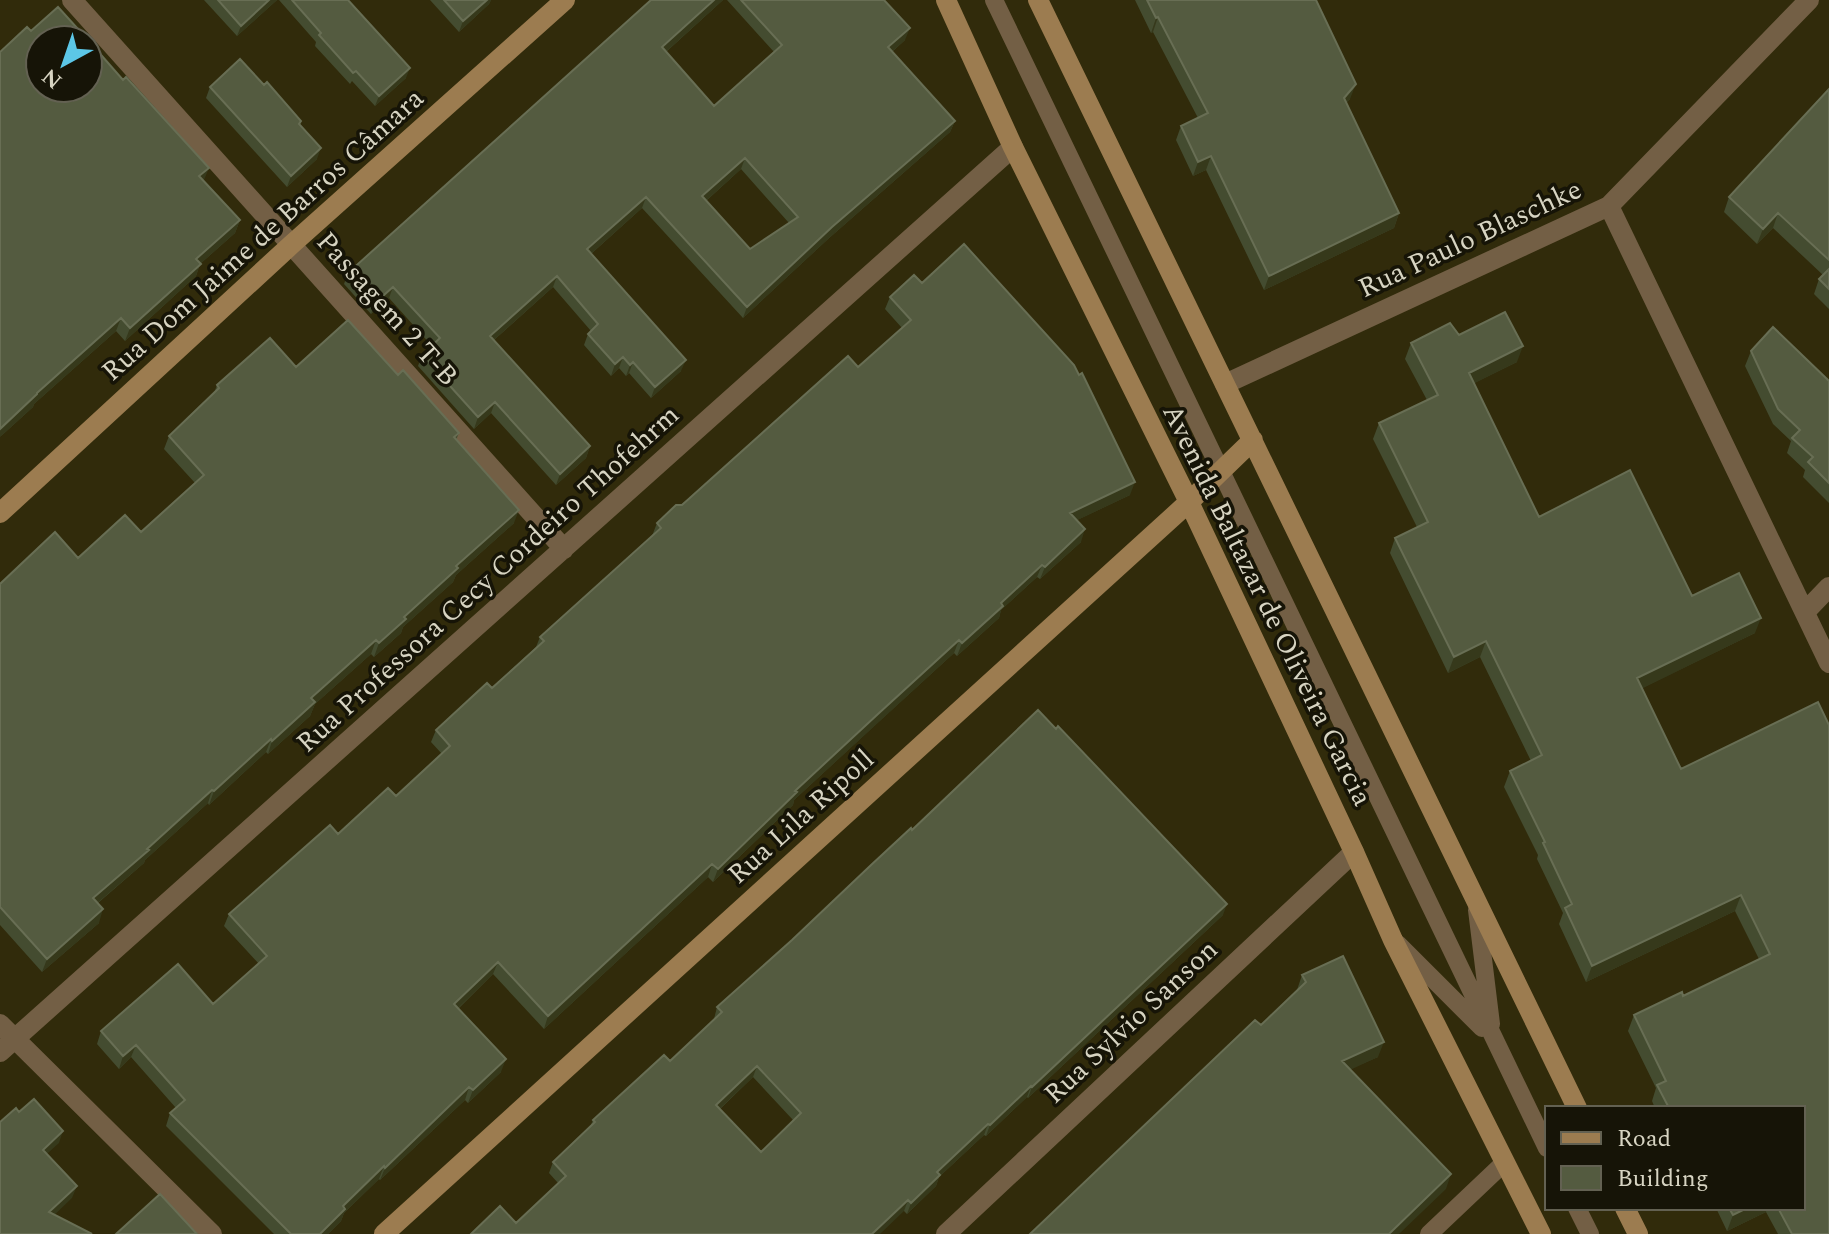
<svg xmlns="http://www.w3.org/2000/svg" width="1829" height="1234" font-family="Spectral,serif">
<rect width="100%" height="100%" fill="#312b0b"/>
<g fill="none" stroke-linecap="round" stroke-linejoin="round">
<path stroke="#735f45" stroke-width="18" d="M994,0l553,1148
M1477,910l14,114
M1398,944l84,84
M1577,1208l13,26
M1429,1234l76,-72"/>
<path stroke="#735f45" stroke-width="20" d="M72,0l492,549
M1609,206l220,457
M1225,384l384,-178 200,-206
M1805,612l24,-25
M0,1024l212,210
M0,1052l1013,-905
M946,1234l408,-382"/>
<path stroke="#9c7c50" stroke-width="20" d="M946,0l67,147 176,355 165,350 39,88 148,294
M1038,0l539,1108
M0,513l291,-268 274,-245
M1625,1208l13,26
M384,1234l805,-732 64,-62"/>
</g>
<path fill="#444c30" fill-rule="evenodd" d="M204,0h73l-40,36z
M279,0h69l58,78 -31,28 -23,-25 -2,3 -35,-38 1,-4z
M430,0h61l-2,4 -30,28z
M651,0h72l-57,52 48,54 60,-54 -47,-52h157l21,40 -13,12 63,69 -5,11 -122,107 -85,79 -101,-110 -51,46 90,117 -30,27 -22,-25 -3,3 -7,-8 -8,8 -27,-31 4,-11 3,-3 -38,-44 -59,53 96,106 -4,12 -30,27 -65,-72 -17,16 -56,-63 4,-11 10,-9 -43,-48 -18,16 -27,-30 4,-11zM741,169l48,54 -39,26 -44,-48z
M1135,0h181l34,99 -4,4 53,110 -5,15 -130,62 -58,-120 -13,6 -17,-36 5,-14 17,-8 -45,-86 -2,1z
M264,85l37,36 -1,4 17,34 -30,28 -81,-89 4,-11z
M1829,89v220l-15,-15 5,-15 4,-4 -50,-47 -16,16 -33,-32 5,-15z
M204,181l36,39 -5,13 -35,31 -4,12 -71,65 -9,-10 -82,73 -1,3 -33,30z
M890,297l240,198 -53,25 4,22 -41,37 -3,-2 -36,33 -2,8 -42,38 -3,-3 -81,74 -79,73 -1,5 -80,77 -5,-5 -164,152 -51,-55 -35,35 43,63 -33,31 -3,-3 -85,80 -1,-1 -35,34 -3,8 -13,13h-54l-108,-108 4,-13 6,-5 -45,-51 -12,12 -22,-25 4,-13 112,-27 46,-40 -35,-38 5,-12 109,-80 58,-38 46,-42 -11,-12 5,-12 56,-42 44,-41 4,-10 112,-101 5,-13 201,-156 44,-39 -17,-19z
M1459,335l58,27 -43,21 65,134 153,79 63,37 -113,55 39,81 137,-67 11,532h-51l-12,-22 -39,19 -11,-23h87v-100h-148l-3,-7 4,-13 -28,-57 6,-16 49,-19 76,-37 -24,-48 -149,71 -27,-58 4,-11 -26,-54 1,-4 -34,-68 6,-16 21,-10 -51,-104 -32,16 -58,-120 5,-15 22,-11 -44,-88 6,-16 48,-23 -22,-41 6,-16z
M1751,351l78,30v122l-26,-26 2,-7 -18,-17 4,-12 -18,-17 -28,-58z
M296,367l102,8 61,58 -3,7 58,83 -58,52 -3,7 -50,45 -2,6 -27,24 -3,-3 -56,50 -5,12 -42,38 -2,-2 -57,53 -1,-2 -63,57 -1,3 -46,40 1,20 -57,49 -42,-47v-341l78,-26 63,-26 54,-49 -31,-34 5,-13 45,-43 3,-8z
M1223,915l-195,183 -1,-1 -41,39 -2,-1 -45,42 -3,9 -29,28 -3,-3 -388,12 42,-40 -9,-10 4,-11 37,-35 3,-7 77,-59 44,-42 3,-12zM753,1077l40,43 -32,32 -41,-43z
M1302,975l76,82 -28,12 96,120 -185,-164 36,-35z"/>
<path fill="#36391b" d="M269,0h8l-40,36 4,-10z
M487,0h4l-2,4 -30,28 4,-11z
M714,0h9l-65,59 4,-12z
M1158,17l-5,15 -2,1 5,-15z
M910,28l-5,12 -21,19 4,-12z
M410,68l-4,10 -31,28 4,-10z
M1356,84l-6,15 -12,14 6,-15z
M955,121l-5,11 -122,107 -85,79 4,-11 85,-80z
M321,148l-4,11 -30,28 4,-11z
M1211,156l-5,14 -13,6 5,-14z
M745,158l-4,11 -43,39 4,-12z
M209,168l-5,12 -5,-4z
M646,197l-4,11 -59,53 4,-12z
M1399,213l-5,15 -130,62 5,-14z
M1778,213l-5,15 -16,16 6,-15z
M240,220l-5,13 -35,31 -4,12 -71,65 5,-13 66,-69z
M557,276l-4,11 -67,60 4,-11z
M393,287l-4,11 -18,16 4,-11z
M121,318l-5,13 -82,73 -1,3 -33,30v-8l37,-36z
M1523,346l-6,16 -54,27 6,-16z
M623,357l-4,11 -8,8 4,-12z
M686,360l-5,11 -30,27 4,-11z
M633,362l-4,11 -3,3 4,-11z
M495,402l-4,11 -17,16 4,-12z
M590,446l-4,12 -30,27 4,-11z
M1135,482l-5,13 -65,31 5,-13z
M519,510l-5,13 -58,52 -3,7 -50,45 -2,6 -27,24 5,-14 25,-26 52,-51z
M1085,529l-4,13 -41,37 5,-12z
M1042,565l-5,12 -36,33 -2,8 -42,38 5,-13 39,-40z
M1761,618l-6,15 -124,61 6,-16z
M376,640l-5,14 -56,50 -5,12 -42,38 4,-13 39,-43z
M959,640l-5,13 -160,147 -1,5 -80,77 5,-13 77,-78z
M1486,641l-6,16 -32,16 6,-16z
M271,739l-5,13 -57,53 5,-14z
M212,790l-4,13 -63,57 -1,3 -56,48 5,-13z
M712,864l-4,13 -164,152 4,-13z
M1741,895l-6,16 -149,71 6,-16z
M1227,904l-4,11 -195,183 4,-11z
M103,909l-4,14 -57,49 5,-13z
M498,962l-5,12 -44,43 5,-13z
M1384,1042l-6,15 -41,19 5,-15z
M136,1045l-5,12 -12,12 4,-13z
M506,1059l-5,13 -33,31 5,-13z
M757,1066l-4,11 -41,39 4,-11z
M1031,1086l-4,11 -41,39 4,-11z
M469,1087l-4,13 -85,80 5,-12z
M988,1124l-4,11 -45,42 -3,9 -29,28 4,-11 26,-31z
M63,1131l-4,12 -21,19 5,-12z
M384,1166l-5,13 -35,34 -3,8 -13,13h-8l23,-28z
M1451,1174l-5,15 -47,45h-10z
M77,1186l-5,12 -27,26 4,-12z
M908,1200l-4,11 -24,23h-8z
M1747,1208h20l-1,4 -39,19 6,-16z"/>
<path fill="#545b40" stroke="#686e54" stroke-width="2" fill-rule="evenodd" d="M218,0h51l-28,26z
M292,0h56l62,68 -31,28 -23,-25 -3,2 -34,-38 2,-2z
M444,0h43l-24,21z
M651,0h63l-52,47 52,59 68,-61 -41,-45h143l26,28 -22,19 67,74 -123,106 -85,80 -101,-110 -59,52 99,111 -31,27 -22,-25 -3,3 -7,-8 -8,7 -27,-30 10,-10 -41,-48 -67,60 100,110 -30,28 -65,-72 -17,15 -56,-62 18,-17 -47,-51 -18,16 -27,-30zM745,158l53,59 -48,32 -48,-53z
M1147,0h169l40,84 -12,14 55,115 -130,63 -58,-120 -13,6 -17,-36 27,-13 -50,-96 -2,1z
M58,7l30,33h-48v48h48v-48l35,40 3,-3 83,91 -10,8 41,44 -44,39 5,5 -71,64 -9,-10 -84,75v1l-37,35v-377l27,-25 4,4z
M240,59l24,26 3,-3 34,39 -2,3 22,24 -30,28 -81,-89z
M1829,89v171l-51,-47 -15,16 -34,-32z
M964,244l110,121 5,10 3,-2 53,109 -65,31 15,16 -40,38 -3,-2 -41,38 2,3 -41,37 -3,-3 -81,74 -83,77 2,1 -79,77 -6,-5 -164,152 -50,-54 -44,42 52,55 -33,31 -4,-3 -84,81 -1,-2 -41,40 2,3 -25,25h-29l-121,-121 15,-13 -49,-55 -13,11 -22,-25 77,-67 35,40 54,-48 -38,-42 101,-89 8,9 50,-46 8,8 54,-50 -14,-16 51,-47 5,5 52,-47 -4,-4 121,-109 -4,-5 19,-18h6l166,-149 10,11 53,-47 -21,-23 24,-22 8,8z
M1829,269v20l-10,-10z
M1505,312l18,34 -54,27 70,144 91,-47 62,126 47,-23 22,45 -124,60 44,91 137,-67 11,23v509h-37l-14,-26h25v-100h-134l-12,-23 9,-4 -32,-66 48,-23 1,4 87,-42 -29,-59 -149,71 -27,-58 7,-4 -29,-61 2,-1 -35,-71 32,-16 -56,-114 -32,16 -59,-119 33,-16 -49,-99 59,-28 -27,-52 39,-20 9,12z
M348,320l50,55 5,-5 56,63 -5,4 65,73 -63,56 2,2 -54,49 2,2 -27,24 -3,-3 -65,58 4,4 -43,39 -1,-2 -57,52 -2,-1 -65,59 2,1 -56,48 10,11 -56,50 -47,-52v-323l55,-52 23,26 47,-43 16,17 63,-57 -35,-39 50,-48 -2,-3 53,-47 26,29z
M1773,327l56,54v102l-21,-21 5,-5 -21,-19 8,-8 -22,-21 -27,-58z
M1038,710l18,19 2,-3 169,178 -195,183 -1,-1 -41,39 -2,-1 -51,48 3,3 -29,28 -3,-3 -36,34h-401l29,-28 16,17 50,-47 -13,-14 42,-40 -2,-2 71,-65 6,6 52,-49 -5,-5 75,-67 78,-74 41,-38 1,2zM757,1066l44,47 -40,39 -45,-47z
M1343,956l41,86 -42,19 109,113 -62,60h-359l225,-214 6,5 45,-43 -4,-7z
M34,1099l29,32 -20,19 34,36 -28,26 43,22h-92v-112l16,-14 3,4z
M160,1194l37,40h-81z
M1729,1208h18l-14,7z"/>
<g text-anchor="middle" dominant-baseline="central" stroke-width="7" stroke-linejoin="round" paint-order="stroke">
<g font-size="28" fill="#d7d4c2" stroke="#161407">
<text transform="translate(263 235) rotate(-42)">Rua Dom Jaime de Barros Câmara</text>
<text transform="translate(1470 239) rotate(-25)">Rua Paulo Blaschke</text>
<text transform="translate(387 309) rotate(48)">Passagem 2 T-B</text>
<text transform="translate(488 579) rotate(-42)">Rua Professora Cecy Cordeiro Thofehrm</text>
<text transform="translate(1267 605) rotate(64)">Avenida Baltazar de Oliveira Garcia</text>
<text transform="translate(801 817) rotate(-42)">Rua Lila Ripoll</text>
<text transform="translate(1131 1022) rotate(-43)">Rua Sylvio Sanson</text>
</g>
</g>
<rect x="1545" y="1106" width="260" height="104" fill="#161407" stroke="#636152" stroke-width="2"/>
<rect x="1561" y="1132" width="40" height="12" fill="#9c7c50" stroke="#636152" stroke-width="2"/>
<text x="1617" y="1146" font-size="24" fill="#d7d4c2">Road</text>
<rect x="1561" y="1166" width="40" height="24" fill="#545b40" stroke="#636152" stroke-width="2"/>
<text x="1617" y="1186" font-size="24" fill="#d7d4c2">Building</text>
<g transform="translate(64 64) rotate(220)"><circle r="38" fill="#161407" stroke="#636152" stroke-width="2"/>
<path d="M0-6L14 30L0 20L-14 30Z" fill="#5cc7e7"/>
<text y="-12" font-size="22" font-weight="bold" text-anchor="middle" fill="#d7d4c2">N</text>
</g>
</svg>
